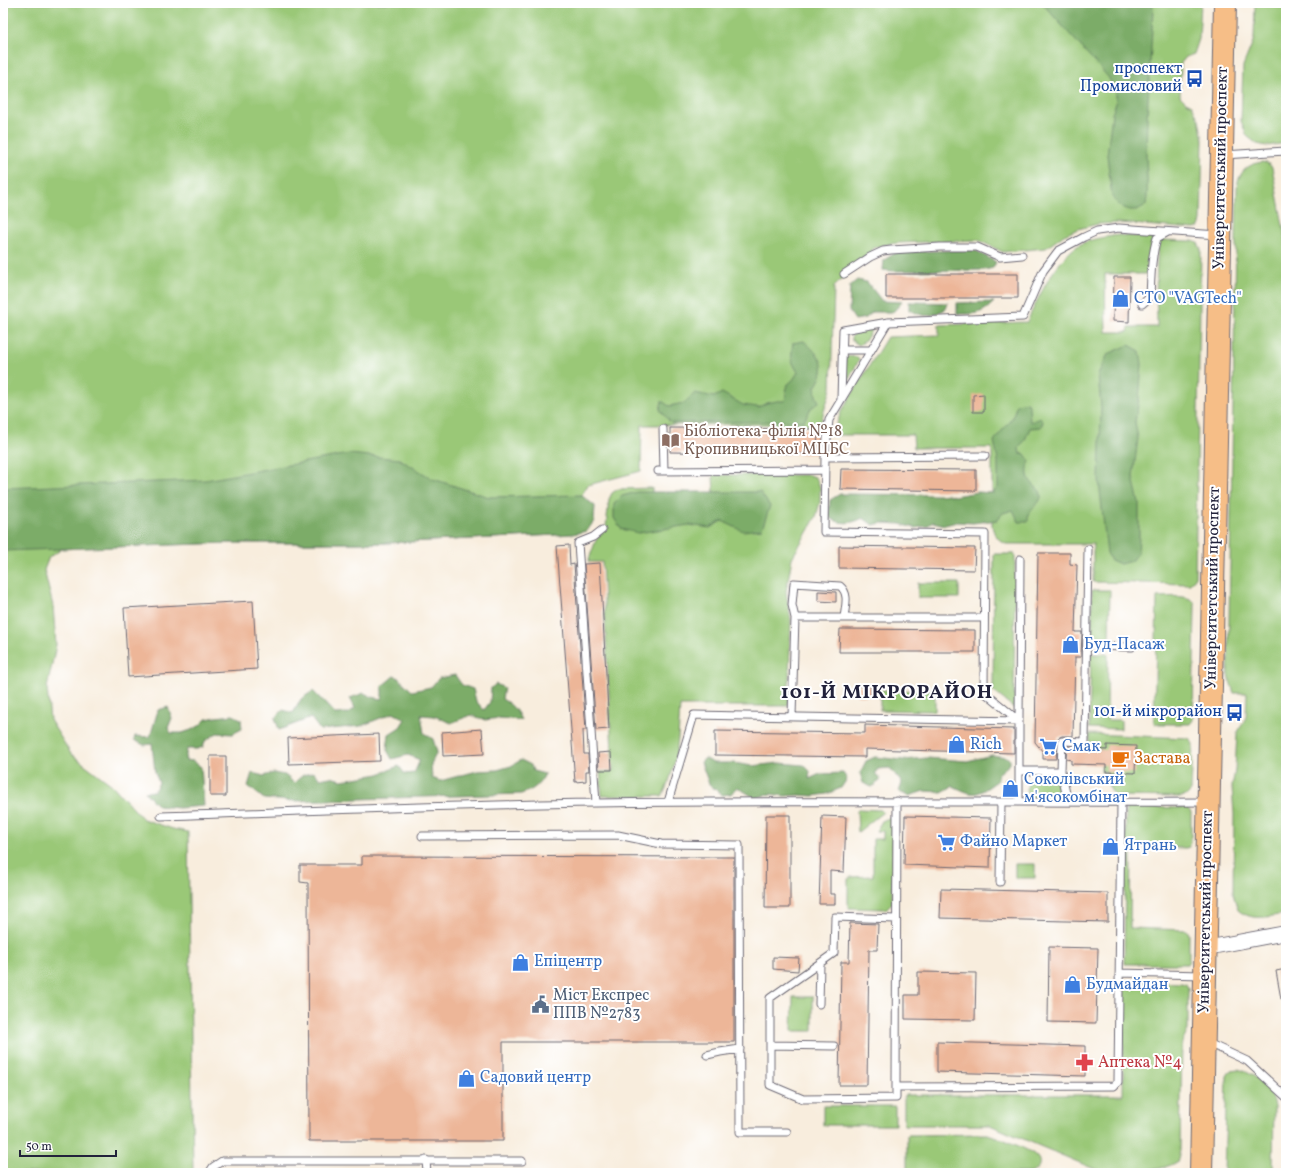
<svg xmlns="http://www.w3.org/2000/svg" width="1289" height="1176" font-family="Vollkorn,serif">
<rect width="100%" height="100%" fill="#fff"/>
<filter id="ink" filterUnits="userSpaceOnUse"><feTurbulence type="fractalNoise" baseFrequency=".025" numOctaves="2"/><feDisplacementMap in="SourceGraphic" scale="8" xChannelSelector="R" yChannelSelector="G"/><feConvolveMatrix kernelMatrix="1 2 1 2 8 2 1 2 1" color-interpolation-filters="sRGB"/></filter>
<filter id="wash" filterUnits="userSpaceOnUse"><feTurbulence type="fractalNoise" baseFrequency=".012" numOctaves="4" result="noise"/><feDisplacementMap in="SourceGraphic" scale="16" xChannelSelector="R" yChannelSelector="G"/><feGaussianBlur stdDeviation="0.9" result="paint"/><feColorMatrix in="noise" values="0 0 0 0 0 0 0 0 0 0 0 0 0 0 0 0 0 1.4 0 .05"/><feComposite in="paint" operator="in"/></filter>
<g filter="url(#wash)">
<rect width="100%" height="100%" fill="#f8eddd"/>
<path fill="#9ac877" stroke="#5e7559" d="M3,3h1198l-2,36 -5,15 -8,3 -5,6 -1,33 6,6 6,3 7,15 4,20 -2,81 -2,6 -4,2 -76,-6 -21,1 -20,5 -14,6 -18,13 -43,4 -25,-12 -81,3 -14,2 -9,3 -40,39 -3,102 -11,35 -178,1 -1,46 -53,14 -32,50 -170,8h-158l-164,5 -15,9 -5,13 9,36 3,39 -9,43 3,32 21,34 41,31 31,34 30,10 15,3 5,341h-190z
M1255,3h31v140l-19,3 -10,-2 -10,-8 -6,-15 2,-55 11,-27z
M1262,162l5,1 5,4 14,74v673c-17,2 -34,8 -48,-4l-5,-16 1,-80 -2,-27 3,-17 2,-36 9,-17 1,-24h-13l-6,-18 9,-487c1,-15 10,-24 25,-26z
M1119,235l35,3 -3,6 -5,30h-41l1,58h22l1,-5h28c0,-18 -3,-74 4,-87l32,1 5,2 3,7 -6,328 -5,6 -97,-2v-38h-87c-8,-4 -12,-9 -14,-18v-78h-78l-1,-13h-76v-12l4,-11 46,-75 52,-2v-10l88,-3c11,-24 31,-68 56,-79 11,-5 24,-6 36,-8z
M864,329h5l2,2 -6,10 -6,4 -8,-5v-3l3,-3z
M848,356l9,1 2,3 -15,28 1,-29z
M713,475h97l5,2 3,4 2,7v14l-4,15 -24,41 -6,34 5,28 -3,86h-108c-2,33 -2,61 -18,90h-60l-2,-24 13,-1 -11,-209h-14l8,-22 10,-13 3,-28 3,-6 6,-4 34,-1v7h62z
M994,554h21l-1,154 -21,-17z
M918,583h41v15h-41z
M1092,590h18l-1,47h-17z
M1157,597c10,0 33,-3 38,6l-2,117 -3,4h-36z
M1091,654h17l-1,66h14v9l-32,-1z
M880,690l55,1v20l-55,-1z
M1089,734l100,4 4,6 -2,47 -5,5 -5,1 -66,-1c-6,-7 -8,-14 -9,-24h-5l1,-23 -13,-1z
M1050,779l7,4 2,7c-5,12 -21,11 -31,6l-2,-7 3,-7 8,-2z
M1126,807l61,1 4,4v30l-2,5 -3,1 -55,-1 -1,81 57,2 2,4v27l-2,3h-63z
M859,809l22,1 2,2 -25,20 -1,-21z
M891,817l2,5 -1,81 -5,5 -3,1 -35,-1 -1,-3v-26l3,-2 22,-1v-37h10v-8h-7l6,-10z
M1015,864h20v14h-20z
M1124,981l57,2 5,1 2,4v42l-6,13 -2,108 -3,11c-18,11 -64,13 -85,6l-102,-43h-86v-30h219z
M793,997h20v34h-21z
M1238,1069c18,5 33,19 36,37l-1,67h-49l3,-97 4,-6z
M823,1106h72v19h-72z
M987,1134c9,2 44,16 49,22 7,7 2,14 -5,17h-124v-38z"/>
<path fill="#7bac68" stroke="#4e6752" d="M1042,3h110l1,5c-2,48 -6,95 -7,142 0,18 3,37 0,55l-9,5h-8l-9,-4 -8,-9 -5,-42 5,-41 4,-11v-11l-8,-15z
M975,250l21,12 -3,6 -8,2 -92,1 -10,-1 1,-10 13,-8z
M857,280l10,2 15,19 20,1 -9,10h-20l-7,6 -11,2 -6,-9 1,-25z
M909,302l39,1 -2,6c-16,8 -20,9 -37,1z
M994,302c-12,13 -20,12 -37,12v-11z
M804,341c16,15 26,25 11,46l1,9 3,6 -8,6 -7,13 -133,2 -11,-13 2,-9 7,5 15,-3 11,-10 19,4 8,-4 21,12 15,2 9,-4 10,-2h8l2,-16 6,-5 5,-8c-8,-12 -7,-15 -5,-29z
M1129,345l11,6 2,13 -3,35 -4,23 3,16 -5,39 6,26v34l-1,16 -6,8 -12,3 -9,-4 -4,-6 -8,-73 2,-73 -3,-34 10,-20z
M1028,402l1,4 1,16 11,-4 2,4 -2,5 -11,1 -5,12 -6,8 1,6 4,-1 6,8c-3,7 -4,17 3,23 3,4 7,5 8,10 1,9 -8,12 -12,19 -1,2 -1,7 -1,9h-9l-6,-12 -10,3 -6,7 -24,3 -16,-1 -12,3 -12,-3 -6,4 -12,2 -15,-4 -19,-1 -8,2 -10,-7c-12,6 -23,7 -34,-1l1,-17 10,-6 99,1 9,-1 6,2 24,-4 15,1 5,-6v-26l-4,-20 18,-23 5,-14z
M349,454l50,5 34,20 56,18 92,-2 14,11 -1,15 -7,10 -14,3 -17,1 -170,8h-158l-225,8v-63l203,-8z
M637,492h123l10,14 -8,23 -19,2 -21,-10 -12,7 -21,-3 -51,8 -17,-4 -7,-11v-14l8,-8z
M395,675l17,16 19,-4 8,-9 16,-3 7,10 11,4 3,12 8,9 6,-8 1,-14 5,-4 8,4 -2,11c9,5 15,11 19,21l-22,-2 -14,2 -14,-5 -20,8 -17,-7 -13,-1 3,18 9,6 4,13 -6,12 1,14 8,3 37,-10 20,-1 14,-4 10,-6 10,5 2,6 12,3c-6,12 -12,16 -24,20l-227,7 -30,-2 -16,-13 4,-13 12,3 9,-3 12,2 9,8 9,-8 11,-3 6,7 10,-2 12,3 37,-6 20,-8 6,8 9,-1 6,-13 -12,-5 -16,4 -5,-9 2,-16 11,-7 5,-8 -12,-6 -32,13 -41,4 -9,-12 -32,12 -4,-12 8,-8 10,3 8,-14 12,-8 22,23 14,-1 6,-5 -5,-10 14,-5 8,4 10,2v-13z
M168,707l4,11 -4,10 3,5h11l9,-3 8,-4 7,-7 10,-2 17,-2 8,4 1,10 -10,5 -15,-1 -12,8 -2,6 -6,2h-10l-2,11 8,1 8,6 3,39 -25,2 -21,-2 -13,-14 9,-1 5,-8 -4,-11 -3,-28 -8,1 -10,-5 1,-4 15,1 8,-27z
M992,755l15,2 3,3v4l-12,10 -1,7c-21,15 -21,16 -44,5l-11,6 -18,-1 -15,5 -10,-4 3,-9 -12,-15 -12,1 -3,4 6,7 -9,7 -9,-4 -3,-10 6,-12 9,-4 28,3 24,-2 40,3z
M705,758l8,5h21l18,3 27,-3 25,2 6,6 -1,8 11,-5 23,-1 4,6 -6,9 -14,6 -14,2 -14,-1 -14,1 -15,-2 -15,4 -18,-11 -6,7 -9,1 -13,-11 -8,-22z"/>
<g id="blocks">
<path fill="#edb698" d="M886,274h132v24h-132z
M1114,277h16l-1,45 -16,-1z
M984,394v18h-11v-17z
M670,428l148,1 -1,25 -147,-2z
M841,469l135,1v21l-136,-2z
M569,545l1,20 4,-1 12,166h-3l1,24h4l1,17h-3v10l-11,1 -18,-236z
M839,546l136,2 -1,22 -135,-2z
M1038,553h32v11l7,1 -2,67h7l-1,25h-6l-2,79h-11l-4,2 -2,21h-13v-7l-8,-10z
M600,563l9,166 -13,1 -12,-166z
M818,591l18,1v10l-18,-1z
M253,601l4,68 -129,8 -4,-69z
M840,629l135,1v22h-136z
M857,686h14v10h-14z
M865,725l149,4v24l-149,-4v8l-150,-2v-24l150,2z
M482,729l2,25 -41,2 -1,-24z
M379,734l1,27 -91,3 -1,-26z
M1107,745l29,1 -1,27 -29,-1v-7l-35,-1v-4l-5,-1 1,-13h6v2l34,2z
M611,752l1,18h-13l-1,-17z
M210,756h16v40h-16z
M1007,782h7v14h-8z
M766,815h24v93h-25z
M822,816l24,1 -2,55 -14,-1v23h5v10h-16z
M905,816l86,2 -1,50 -86,-3z
M362,856l372,1v185h-231v99h-194l-1,-258 -8,-1v-17h62z
M941,889l167,4v29l-168,-4z
M850,923l28,1 -1,26h-8l-2,135h-28l2,-123h8z
M1049,947l49,1 -2,75 -48,-1z
M773,957l26,1 -1,13 -25,-2z
M1286,969v30h-5l-5,-28z
M918,972l58,1 -1,47 -70,-1v-24h13z
M937,1042l148,4v30l-148,-4z"/>
</g>
</g>
<g filter="url(#ink)">
<use href="#blocks" fill-opacity="0" stroke="#6d6974" stroke-width="1"/>
<g fill="none" stroke-linecap="round" stroke-linejoin="round">
<defs>
<path id="service" d="M1224,155l62,-4
M844,274l26,-17 13,-6 8,-1 49,-3h37l23,10 22,-2
M1142,304l8,-7c1,-20 1,-40 7,-59l11,-6
M842,350h29
M841,399l2,-69 45,-8
M663,429l1,42
M985,456l-160,1 -1,75 161,2 -1,158 35,29
M825,457l4,-37 59,-98 135,-5 20,-46 15,-20 26,-14 13,-6 22,-3 99,7
M658,471l167,-1
M795,618h189
M1087,646l45,1
M792,716l3,-98 -3,-13 2,-22 46,3c10,8 5,21 4,32
M1019,721l1,-162
M1019,771h42
M897,801l-1,286 218,-1 4,-4 3,-280
M668,802l26,-87 325,6v81
M1068,802l-7,-31 1,-30 23,1 3,-193
M596,803l-18,-260 15,-6 9,-7
M161,816c145,-5 291,-11 436,-13 203,-3 406,0 610,-1
M422,836l196,-1 43,9 78,1 1,287h47
M1000,882l1,-80
M820,963l-50,35v87l33,14 93,-1v-11
M1119,973l84,2
M819,1004l1,-41 14,-10 1,-36 61,2
M1206,1042l41,19 39,36
M770,1045l64,1
M707,1055l13,-3 20,-3
M426,1160l1,13
M209,1173l4,-6 9,-6h300"/>
<path id="minor" d="M1206,948l80,-15"/>
<path id="primary" d="M1201,1173l24,-1170"/>
</defs>
<use href="#service" stroke="#6d6974" stroke-width="9"/>
<use href="#minor" stroke="#6d6974" stroke-width="16"/>
<use href="#primary" stroke="#6d6974" stroke-width="24"/>
<use href="#service" stroke="#fff" stroke-width="7"/>
<use href="#minor" stroke="#fff" stroke-width="14"/>
<use href="#primary" stroke="#f6be87" stroke-width="22"/>
</g>
</g>
<defs>
<symbol id="bus-bare" viewBox="-9 -9 18 18"><path d="M-5-6H5V4H4V6H2V4H-2V6H-4V4H-5ZM-3.5-4V0h7V-4ZM-3.5 1.2v1.5H-2V1.2ZM2 1.2v1.5H3.5V1.2Z" fill="#1a4fb4" stroke="#fff" stroke-width="2.5" paint-order="stroke"/></symbol>
<symbol id="shop-bare" viewBox="-9 -9 18 18"><path d="M-5-2.5h2.3a2.7 3.5 0 0 1 5.4 0H5L5.5 6h-11ZM-1.5-2.5h3a1.5 2.3 0 0 0-3 0Z" fill="#3f7fe0" stroke="#fff" stroke-width="2.5" paint-order="stroke"/></symbol>
<symbol id="library-bare" viewBox="-9 -9 18 18"><path d="M-6-4Q-3-5.5-.7-3.5V5Q-3 3-6 4ZM6-4Q3-5.5 .7-3.5V5Q3 3 6 4Z" fill="#8d6e63" stroke="#fff" stroke-width="2.5" paint-order="stroke"/></symbol>
<symbol id="supermarket-bare" viewBox="-9 -9 18 18"><path d="M-6-5.5h2.5l.6 2H6L4.5 2H-2.5L-4.4-4H-6ZM-1.5 3.2a1.3 1.3 0 1 0 .1 0ZM3 3.2a1.3 1.3 0 1 0 .1 0Z" fill="#3f7fe0" stroke="#fff" stroke-width="2.5" paint-order="stroke"/></symbol>
<symbol id="cafe-bare" viewBox="-9 -9 18 18"><path d="M-5.5-4.5H6V0H3Q3 3.5 0 3.5H-2.5Q-5.5 3.5-5.5 0ZM3-3.2v2h1.7v-2ZM-6 4.5H4V6H-6Z" fill="#e8710a" stroke="#fff" stroke-width="2.5" paint-order="stroke"/></symbol>
<symbol id="civic-bare" viewBox="-9 -9 18 18"><path d="M-.6-6.5H3V-4.5H.6V-3L4-1V1h2V6H-6V1h2V-1L-.6-3ZM-1.2 2.5V6h2.4V2.5Z" fill="#5c6f8a" stroke="#fff" stroke-width="2.5" paint-order="stroke"/></symbol>
<symbol id="pharmacy-bare" viewBox="-9 -9 18 18"><path d="M-2-6h4v4h4v4h-4v4h-4v-4h-4v-4h4Z" fill="#e0444e" stroke="#fff" stroke-width="2.5" paint-order="stroke"/></symbol>
</defs>
<g fill-rule="evenodd">
<use href="#bus-bare" x="1182" y="66" width="25" height="25"/>
<use href="#shop-bare" x="1108" y="286" width="25" height="25"/>
<use href="#library-bare" x="658" y="428" width="25" height="25"/>
<use href="#shop-bare" x="1058" y="632" width="25" height="25"/>
<use href="#bus-bare" x="1222" y="700" width="25" height="25"/>
<use href="#shop-bare" x="944" y="732" width="25" height="25"/>
<use href="#supermarket-bare" x="1036" y="734" width="25" height="25"/>
<use href="#cafe-bare" x="1108" y="746" width="25" height="25"/>
<use href="#shop-bare" x="998" y="776" width="25" height="25"/>
<use href="#supermarket-bare" x="934" y="830" width="25" height="25"/>
<use href="#shop-bare" x="1098" y="834" width="25" height="25"/>
<use href="#shop-bare" x="508" y="950" width="25" height="25"/>
<use href="#shop-bare" x="1060" y="972" width="25" height="25"/>
<use href="#civic-bare" x="528" y="992" width="25" height="25"/>
<use href="#pharmacy-bare" x="1072" y="1050" width="25" height="25"/>
<use href="#shop-bare" x="454" y="1066" width="25" height="25"/>
</g>
<g text-anchor="middle" dominant-baseline="central" stroke-width="4" stroke-linejoin="round" paint-order="stroke">
<g font-size="16" fill="#164399" stroke="#fff" text-anchor="end">
<text x="1182" y="69">проспект<tspan x="1182" dy="18">Промисловий</tspan></text>
<text x="1222" y="712">101-й мікрорайон</text>
</g>
<g font-size="16" fill="#22223b" stroke="#fff">
<text transform="translate(1221 168) rotate(-89)">Університетський проспект</text>
<text transform="translate(1213 588) rotate(-89)">Університетський проспект</text>
<text transform="translate(1206 912) rotate(-89)">Університетський проспект</text>
</g>
<g font-size="16" fill="#366cbe" stroke="#fff" text-anchor="start">
<text x="1134" y="299">СТО "VAGTech"</text>
<text x="1084" y="645">Буд-Пасаж</text>
<text x="970" y="745">Rich</text>
<text x="1062" y="747">Смак</text>
<text x="1024" y="780">Соколівський<tspan x="1024" dy="18">м'ясокомбінат</tspan></text>
<text x="960" y="842">Файно Маркет</text>
<text x="1124" y="846">Ятрань</text>
<text x="534" y="962">Епіцентр</text>
<text x="1086" y="985">Будмайдан</text>
<text x="480" y="1078">Садовий центр</text>
</g>
<g font-size="16" fill="#785e54" stroke="#fff" text-anchor="start">
<text x="684" y="432">Бібліотека-філія №18<tspan x="684" dy="18">Кропивницької МЦБС</tspan></text>
</g>
<g font-size="16" fill="#c56008" stroke="#fff" text-anchor="start">
<text x="1134" y="759">Застава</text>
</g>
<g font-size="16" fill="#4e5e75" stroke="#fff" text-anchor="start">
<text x="553" y="996">Міст Експрес<tspan x="553" dy="18">ППВ №2783</tspan></text>
</g>
<g font-size="16" fill="#be3a42" stroke="#fff" text-anchor="start">
<text x="1098" y="1063">Аптека №4</text>
</g>
<g font-size="20" font-weight="bold" letter-spacing="1" fill="#22223b" stroke="#fff">
<text x="887" y="693">101-Й МІКРОРАЙОН</text>
</g>
</g>
<rect width="1289" height="1176" fill="none" stroke="#fff" stroke-width="16"/>
<path d="M20 1150v6h96v-6" fill="none" stroke="#22223b" stroke-width="2"/>
<text x="26" y="1150" font-size="12" fill="#22223b" stroke="#ffffff" stroke-width="3" paint-order="stroke">50 m</text>
</svg>
